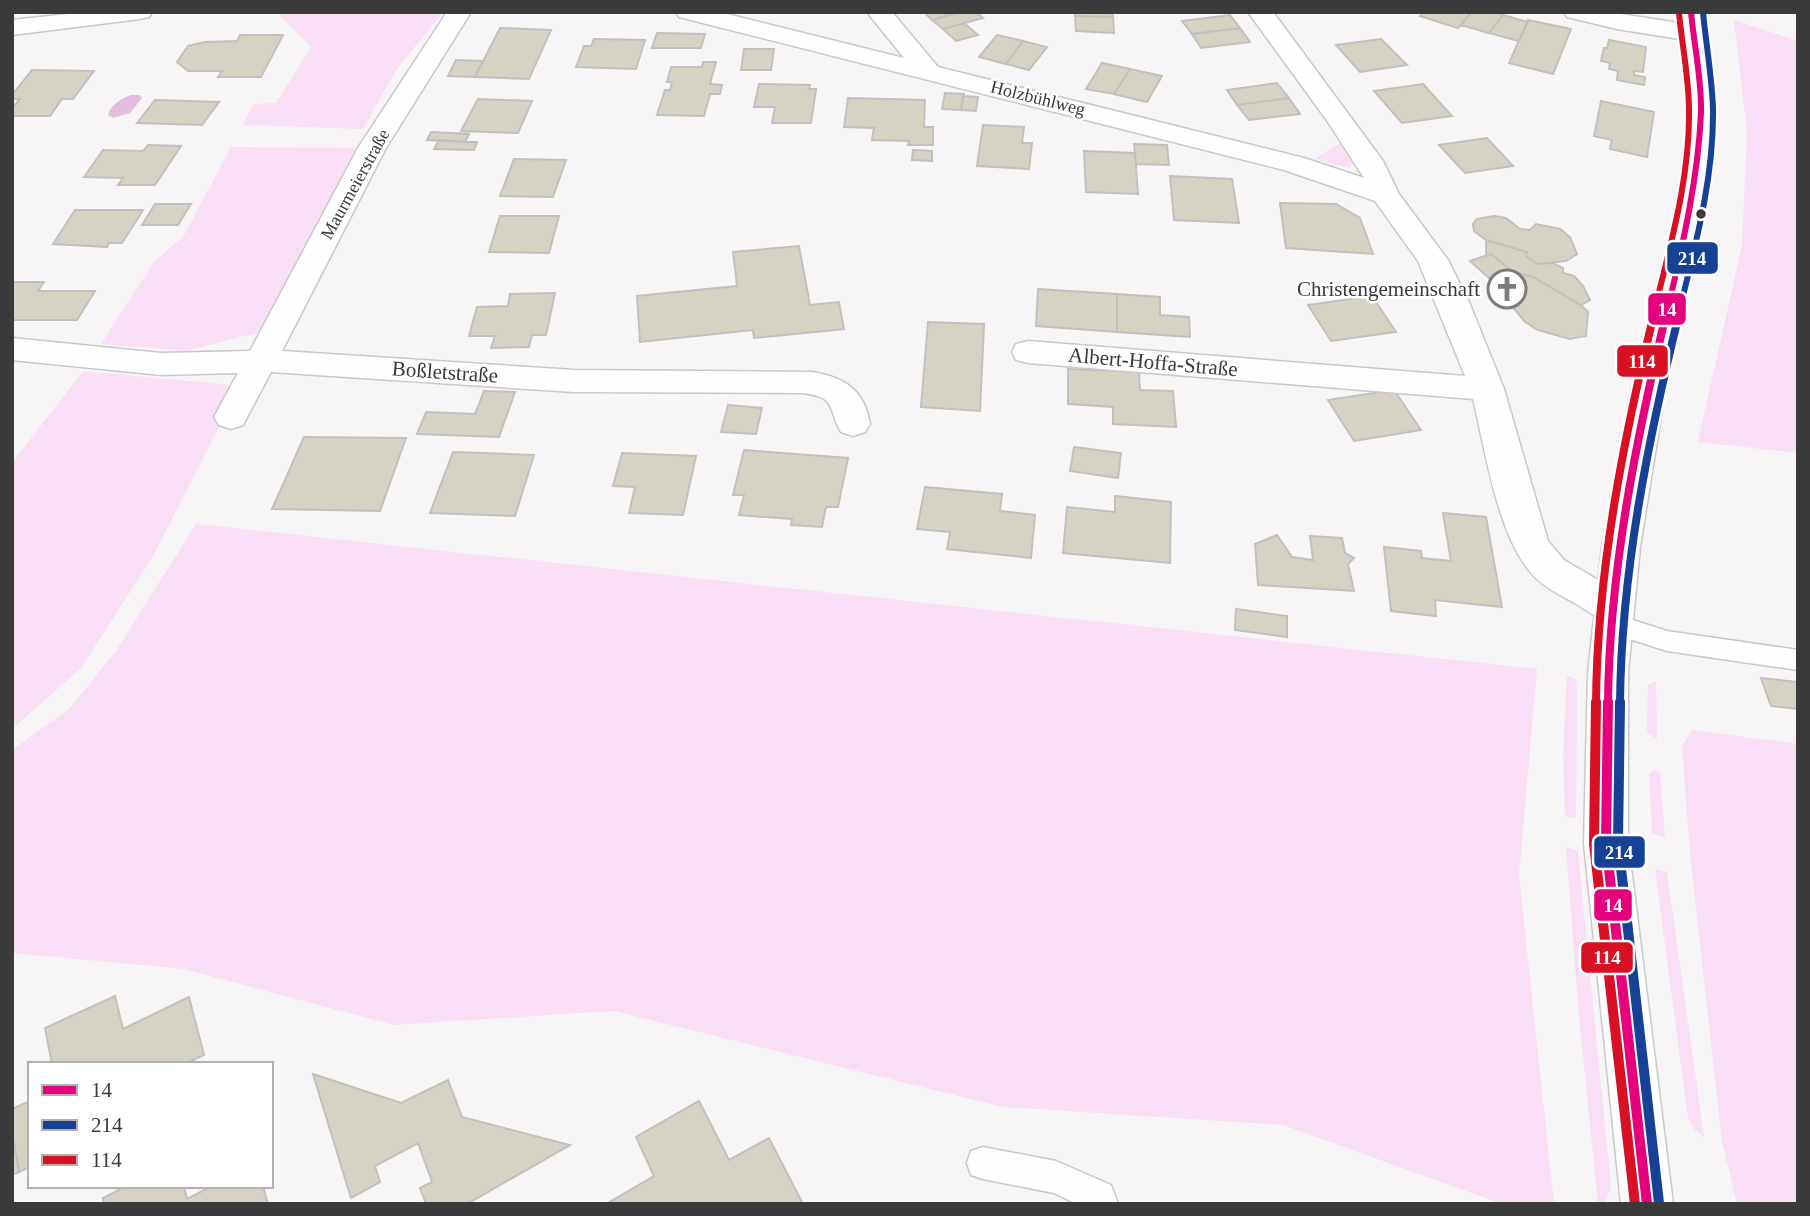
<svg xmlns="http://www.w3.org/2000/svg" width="1810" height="1216" font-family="'Times New Roman',serif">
<rect width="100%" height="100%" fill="#f7f5f6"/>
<path fill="#f8dff5" d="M276,12h168l-46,55 -35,62 -120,-4 10,-21 23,-1 35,-56z
M1734,20l64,21v412l-100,-11 44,-197 5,-113z
M1340,143l14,18 -5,7 -31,-8 -2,-2z
M231,147l125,1 -92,183 -78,20 -85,-7 53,-82 29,-25z
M83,371l157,15 -87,170 -72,112 -69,61v-266z
M196,524l1341,145 -18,206 35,329h-52l-219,-79 -280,-18 -389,-96 -220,14 -210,-56 -172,-16v-203l57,-41 47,-58z
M1570,676l6,4 1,8 -1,130 -11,-2 -2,-62 4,-77z
M1656,681l1,58 -10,-7 1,-47z
M1692,730l106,14v460h-61l-15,-62 -32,-288 -8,-108z
M1655,770l5,3 5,64 -13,-3 -3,-61z
M1566,847l12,4 33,336 -6,17h-7l-19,-188z
M1655,869l12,3 37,265 -10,-8 -6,-11z"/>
<path fill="#e4bce0" d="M131,95h8l3,3 -12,15 -17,5 -5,-3c3,-11 13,-16 23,-20z"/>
<path fill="#d6d3c5" stroke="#c1c0c0" stroke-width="2" d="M924,12h35l-27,8z
M959,12h17l7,6 -40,11 -11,-9z
M1075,12h37l1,5 -38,-1z
M1424,12h48l-14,16 -38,-12z
M1472,12h21l10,3 -14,18 -28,-8z
M1230,15l10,13 -48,6 -10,-13z
M1503,15l25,7 -9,19 -30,-8z
M1075,16l38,1 1,16 -38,-2z
M1528,20l43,9 -18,45 -44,-11z
M964,23l14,12 -22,6 -13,-12z
M500,28l51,2 -22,49 -54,-2z
M1240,28l10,14 -49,6 -9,-14z
M657,33l48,1 -4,14h-49z
M240,35h43l-22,42h-43l4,-6h-34l-11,-9 11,-16 17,-4 32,-1z
M997,35l26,6 -17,23 -27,-7z
M594,39l51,1 -9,29 -60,-2 8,-21h7z
M1381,39l26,26 -47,7 -24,-27z
M1609,40l37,7 -3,25 -9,-1v4l11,2 -1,8 -27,-5 1,-9 -9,-2 1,-6 -9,-2 3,-13h3z
M1023,41l24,6 -18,23 -23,-6z
M744,49h30l-3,21h-30z
M456,60l27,1 -8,16 -27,-1z
M703,62h13l-6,22 12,1 -2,9h-10l-6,22 -47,-1 8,-25h5l2,-8h-5l4,-15h31z
M1102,63l28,6 -16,25 -28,-5z
M1130,69l32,7 -15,26 -33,-8z
M32,70l62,1 -21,28h-11l-12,17h-38v-8l8,-9h-8v-4z
M1277,83l12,15 -52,7 -10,-15z
M759,84l51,1 -1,4h7l-5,34h-39l3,-16h-21z
M1423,84l29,32 -50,7 -28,-32z
M945,93l19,1 -3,16 -19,-1z
M963,96l15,1 -2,14 -15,-1z
M848,98l77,2 -1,27h9v18h-25l1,-4 -37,-1 2,-12 -30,-1z
M1289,98l11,16 -51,6 -12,-15z
M478,99l54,2 -14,32 -57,-2z
M155,100l64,2 -17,23 -65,-2z
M1601,101l53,11 -7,45 -37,-8 2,-9 -18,-4z
M983,125l41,2 -2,16h10l-3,26 -52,-3z
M431,132l38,2 -4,8 -38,-2z
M1487,138l26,28 -48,7 -26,-28z
M439,140l26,2h12l-3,8 -40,-1z
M1134,144l33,1 2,20 -33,-1z
M148,145l33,1 -26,39h-37l5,-7 -39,-1 19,-27 40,1z
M913,150l19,1v10l-20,-1z
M1084,151l51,2 3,41 -52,-2z
M514,159l52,1 -13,37 -53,-1z
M1170,176l62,3 7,44 -65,-3z
M1280,203l56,1 24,14 13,36 -87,-6z
M155,204h36l-13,21h-36z
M75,210h68l-21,33h-13l-2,4 -54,-3z
M500,216h59l-10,37 -60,-1z
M1494,216l12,2 14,11 10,1 6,-6 24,5 10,8 7,17 -11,7 -29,3 -11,-8 1,-4 -41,-12 -12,-9 -1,-7 4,-5z
M1486,240l41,12 -1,4 11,8 16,-1 10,5v5l11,3 9,10 7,14 -9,5 -48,-28 -21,-6 -21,-17 -5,2z
M799,246l11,59 29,-3 5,27 -90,9 -1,-8 -113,12 -3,-46 100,-10 -4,-34z
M1491,254l21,17 21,6 48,28 7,7 -2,24 -16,3 -32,-9 -13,-8 -35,-43 -20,-18z
M13,282h31l-6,9h57l-18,29h-65z
M1038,289l79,5v38l-81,-6z
M555,293l-9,42h-14l-3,12 -38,1 4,-12h-26l8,-29 31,-1 2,-12z
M1117,294l43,3v18l29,2 1,20 -73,-5z
M1372,296l24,36 -65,9 -23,-36z
M928,322l56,2 -4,87 -59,-4z
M1068,369l71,3 1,18 33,1 3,36 -63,-3v-17l-45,-3z
M1394,390l27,40 -67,11 -26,-41z
M484,391l31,1 -16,45 -82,-3 9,-22 49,2z
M728,405l34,3 -6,26 -35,-2z
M304,437l102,1 -26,73 -108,-2z
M1074,447l47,6 -3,25 -48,-7z
M744,450l104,8 -10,49h-12l-4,20 -31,-2 1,-6 -53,-4 5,-20h-11z
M453,452l81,3 -19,61 -85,-3z
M622,453l74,3 -13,59 -54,-2 6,-26 -22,-1z
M925,487l77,7 -2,17 35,4 -4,43 -84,-9 3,-17 -33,-3z
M1115,496l56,6 -1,61 -107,-10 4,-46 48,5z
M1443,513l43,4 16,90 -67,-7 1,16 -45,-5 -7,-64 37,4 1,7 29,3z
M1277,535l15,22 21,3 -3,-24 32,2 3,15 9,5 -6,6 6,27 -96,-6 -3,-41z
M1236,609l51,7v21l-52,-7z
M1761,678l36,4 1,27 -27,-3z
M115,996l8,33 66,-32 15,58 -19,9h-133l-7,-36z
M313,1074l88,29 47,-23 14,37 108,28 -103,59h-41l-6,-16 12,-6 -14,-39 -43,23 5,16 -29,16z
M30,1101v66l-11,5 -7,-40v-23z
M699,1101l30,59 40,-22 34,66h-197l48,-28 -18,-39z
M12,1132l7,40 -7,3z
M126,1186h58l3,13 25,-13h51l5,18h-164l-1,-6z"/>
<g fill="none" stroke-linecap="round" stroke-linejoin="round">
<defs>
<path id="service" d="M1614,614l53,17 131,19v20l-131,-19 -62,-20 -3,-7 3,-7z
M983,1147l73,14 55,24 7,19h-41l-23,-11 -71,-14 -12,-4 -4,-12 4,-12z"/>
<path id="minor" d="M447,12h24l-85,136 -104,203 292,19 239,2c33,6 51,18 57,52l-5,8 -12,4 -12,-4c-14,-24 -3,-35 -39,-39l-228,-1 -303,-20 -28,53 -12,4 -12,-4 -5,-8 24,-44 -77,2 -149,-15v-22l149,15 89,-2 108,-203z
M676,12h43l185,46 -37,-46h25l46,55 366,91 60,20 -36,-56 -80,-110h25l110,149 16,33 49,66 21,42 35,87 44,152 16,19 63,37 5,11 -5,11c-21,6 -32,-3 -49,-14 -13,-8 -30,-15 -41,-26 -39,-36 -51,-128 -64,-180l-445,-36 -12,-3 -4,-8 4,-8 12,-3 437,35 -47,-115 -43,-60 -91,-31 -605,-153z
M1564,12h44l84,13 9,3 4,5 -4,5 -9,3 -75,-12 -50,-12z"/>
<path id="tertiary" d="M87,12h65l-3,5 -9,2 -128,16v-15z
M1679,12h24l11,98 -4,63 -9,58 -35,154 -26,162 -12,126v170l45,361h-52l-37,-361 4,-170 14,-126 30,-162 39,-154 11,-58 6,-63z"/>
</defs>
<use href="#service" stroke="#cac8c9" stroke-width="3"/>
<use href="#minor" stroke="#cac8c9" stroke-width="3"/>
<use href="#tertiary" stroke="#cac8c9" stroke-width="3"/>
<use href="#service" fill="#fefefe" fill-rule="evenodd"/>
<use href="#minor" fill="#fefefe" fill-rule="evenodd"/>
<use href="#tertiary" fill="#fefefe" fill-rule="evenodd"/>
<defs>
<path id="bus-1-far2" d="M1668,308c15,-65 30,-129 33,-195 1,-33 -7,-68 -10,-101"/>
<path id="bus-1-far1" d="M1608,704c1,-133 29,-269 60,-398"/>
<path id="bus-1" d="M1608,702l-2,141 41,361"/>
<path id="bus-2-far2" d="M1680,308c16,-65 34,-132 33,-199 -1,-32 -7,-65 -10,-97"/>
<path id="bus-2-far1" d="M1620,704c1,-133 29,-269 61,-398"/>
<path id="bus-2" d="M1620,702l-2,140 41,361"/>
<path id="bus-3-far2" d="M1655,308c16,-65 35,-131 34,-198 0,-32 -7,-65 -10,-97"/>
<path id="bus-3-far1" d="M1596,704c1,-133 28,-269 60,-398"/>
<path id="bus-3" d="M1596,702l-2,142 41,360"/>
</defs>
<use href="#bus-1-far2" stroke="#fff" stroke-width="10"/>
<use href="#bus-1-far1" stroke="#fff" stroke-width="13"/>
<use href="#bus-1" stroke="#fff" stroke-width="16"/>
<use href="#bus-2-far2" stroke="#fff" stroke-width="10"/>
<use href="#bus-2-far1" stroke="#fff" stroke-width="13"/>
<use href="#bus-2" stroke="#fff" stroke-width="16"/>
<use href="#bus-3-far2" stroke="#fff" stroke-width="10"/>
<use href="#bus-3-far1" stroke="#fff" stroke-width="13"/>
<use href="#bus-3" stroke="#fff" stroke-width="16"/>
<use href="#bus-1-far2" stroke="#e5007d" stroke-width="6"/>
<use href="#bus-1-far1" stroke="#e5007d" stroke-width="8"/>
<use href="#bus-1" stroke="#e5007d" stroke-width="10"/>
<use href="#bus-2-far2" stroke="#164194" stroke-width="6"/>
<use href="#bus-2-far1" stroke="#164194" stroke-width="8"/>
<use href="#bus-2" stroke="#164194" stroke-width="10"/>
<use href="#bus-3-far2" stroke="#d81024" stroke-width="6"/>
<use href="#bus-3-far1" stroke="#d81024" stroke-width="8"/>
<use href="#bus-3" stroke="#d81024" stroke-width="10"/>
</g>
<defs>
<symbol id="church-ring" viewBox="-11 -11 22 22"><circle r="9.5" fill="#fff" stroke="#7d7b7c" stroke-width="1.5"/><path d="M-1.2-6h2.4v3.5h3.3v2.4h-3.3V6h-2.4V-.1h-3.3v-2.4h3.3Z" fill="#7d7b7c"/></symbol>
</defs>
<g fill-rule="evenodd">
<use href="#church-ring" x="1485" y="267" width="44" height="44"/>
</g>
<circle fill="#3b3a3b" stroke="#fff" stroke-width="2.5" cx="1701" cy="214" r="6"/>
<g text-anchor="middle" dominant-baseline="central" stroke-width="5" stroke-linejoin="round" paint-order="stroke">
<g font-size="18" fill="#3b3a3b" stroke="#fff">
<text transform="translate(1038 98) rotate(14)">Holzbühlweg</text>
<text transform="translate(355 184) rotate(-61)">Maurmeierstraße</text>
</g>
<g font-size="21" fill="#3b3a3b" stroke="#fff" text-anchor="end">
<text x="1480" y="289">Christengemeinschaft</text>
</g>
<g font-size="21" fill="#3b3a3b" stroke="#fff">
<text transform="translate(1153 362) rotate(5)">Albert-Hoffa-Straße</text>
<text transform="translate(445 372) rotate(4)">Boßletstraße</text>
</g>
</g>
<g stroke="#fff" stroke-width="2.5">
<rect x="1666" y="241" width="53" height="34" rx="7" fill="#164194"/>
<rect x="1647" y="292" width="40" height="34" rx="7" fill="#e5007d"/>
<rect x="1616" y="344" width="53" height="34" rx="7" fill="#d81024"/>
<rect x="1593" y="835" width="53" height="34" rx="7" fill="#164194"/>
<rect x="1593" y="888" width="40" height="34" rx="7" fill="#e5007d"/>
<rect x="1580" y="941" width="54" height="33" rx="7" fill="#d81024"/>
</g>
<g font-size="19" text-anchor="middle" font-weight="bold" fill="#fff">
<text x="1692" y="265">214</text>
<text x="1667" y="316">14</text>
<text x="1642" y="368">114</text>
<text x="1619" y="859">214</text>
<text x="1613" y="912">14</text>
<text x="1607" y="964">114</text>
</g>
<rect width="1810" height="1216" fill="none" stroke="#3b3a3b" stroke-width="28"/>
<rect x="28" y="1062" width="245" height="126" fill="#ffffff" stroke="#b1b0b1" stroke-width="2"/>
<rect x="42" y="1085" width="35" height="10" fill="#e5007d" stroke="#b1b0b1" stroke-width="2"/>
<text x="91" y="1097" font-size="21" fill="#3b3a3b">14</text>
<rect x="42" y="1120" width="35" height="10" fill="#164194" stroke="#b1b0b1" stroke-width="2"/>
<text x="91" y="1132" font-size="21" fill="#3b3a3b">214</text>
<rect x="42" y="1155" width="35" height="10" fill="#d81024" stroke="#b1b0b1" stroke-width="2"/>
<text x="91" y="1167" font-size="21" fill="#3b3a3b">114</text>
</svg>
